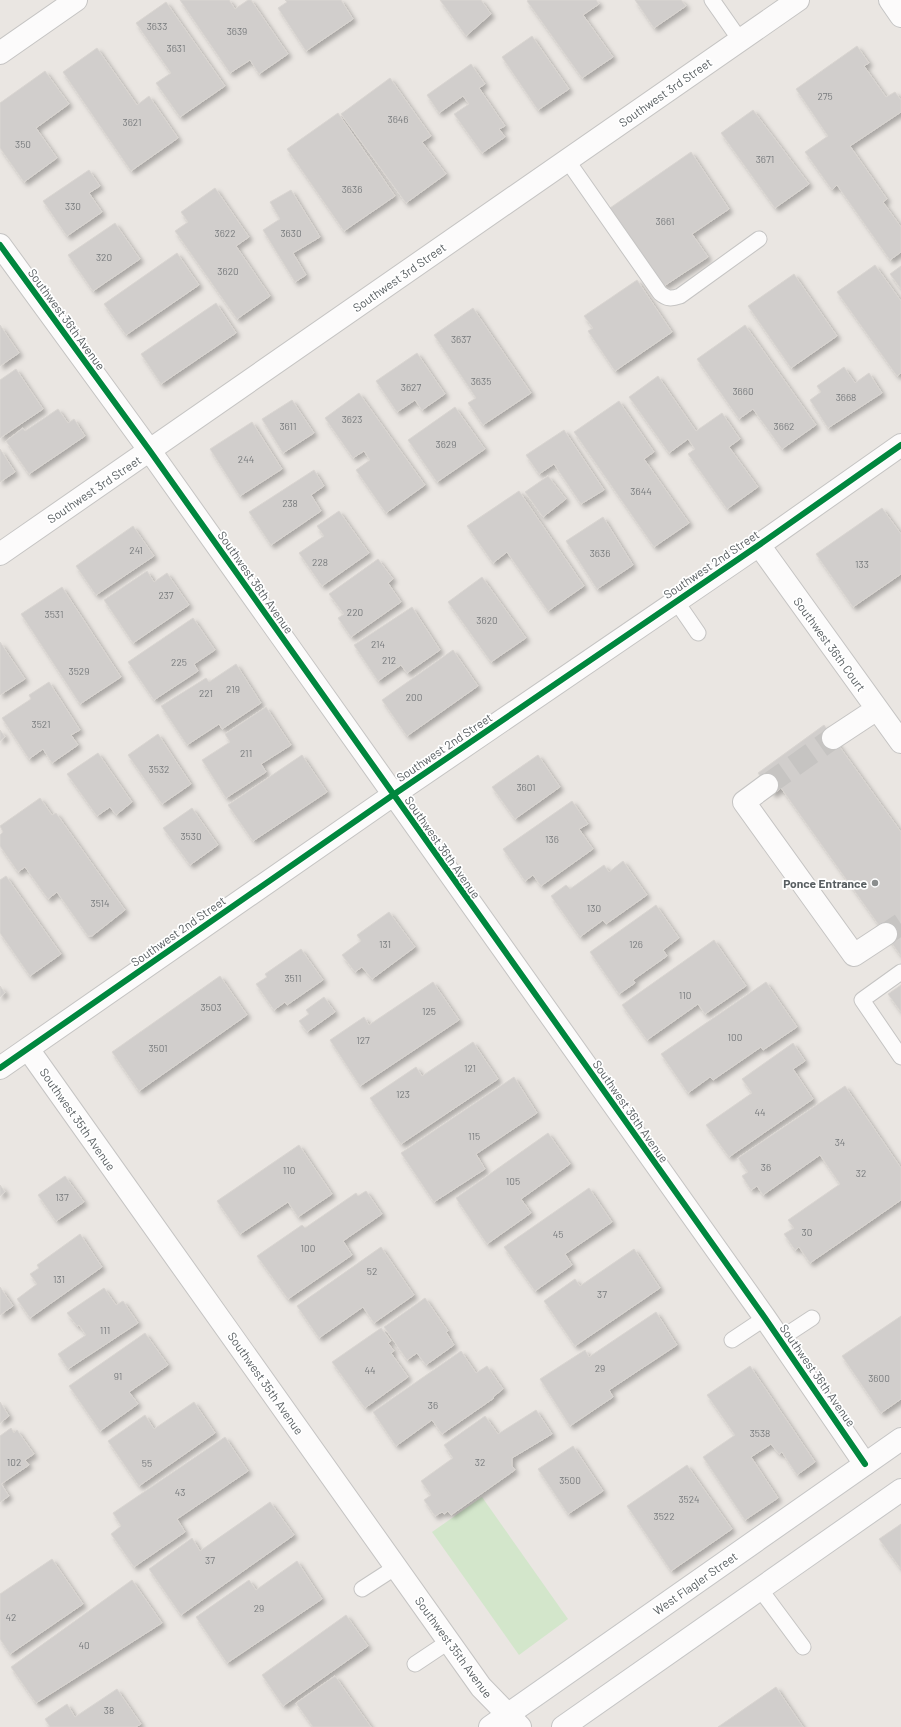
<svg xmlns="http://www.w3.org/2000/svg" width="901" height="1727" font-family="Barlow,sans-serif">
<defs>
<filter id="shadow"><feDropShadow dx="3.5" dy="3.5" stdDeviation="2" flood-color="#0004"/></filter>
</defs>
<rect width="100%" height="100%" fill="#eae6e2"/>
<path fill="#d3e6cb" d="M482,1497l86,122 -49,36 -87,-123z"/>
<path fill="#d1cecc" stroke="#d9d5d1" filter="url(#shadow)" d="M180,0h49l6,9 13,-9h3l37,54 -29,20 -9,-14 -20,13z
M285,0h56l12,19 -47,32 -28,-43 9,-6z
M440,0h41l10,14 -25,22z
M529,0h67l3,4 -16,11 30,42 -31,21 -55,-77z
M635,0h46l5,6 -32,22z
M166,2l59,84 -45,31 -24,-34 15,-10 -35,-50z
M532,36l37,53 -31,21 -36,-53z
M857,46l12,17 -5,3 22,31 9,-5 6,8v12l-51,34 37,53 -4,3 18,25v25l-11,8 -53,-75 -5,5 -27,-38 23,-16 -32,-47z
M97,48l40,57 12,-9 29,42 -47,33 -68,-99z
M471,64l14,20 -6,4 26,38 -6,3 6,8 -23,16 -28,-39 15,-10 -6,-8 -24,17 -12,-18z
M45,71l24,33 -33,24 21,30 -33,24 -24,-34v-45z
M390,78l41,58 -9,6 24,32 -40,29 -65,-89z
M753,110l56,74 -34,24 -54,-75z
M338,113l57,83 -51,35 -57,-82z
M691,152l38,57 -37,25 16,23 -44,29 -54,-78z
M89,170l11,16 -11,7 13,19 -35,24 -24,-35z
M215,188l34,49 -13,9 34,50 -33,23 -62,-88 13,-9 -7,-10z
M291,190l29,47 -27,16 13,22 -11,7 -32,-52 17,-11 -10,-17z
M115,223l25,36 -47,32 -25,-36z
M177,253l22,32 -73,50 -22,-31z
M875,265l26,36v72l-4,3 -60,-84z
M901,266v23l-11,-15z
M794,274l43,62 -46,32 -43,-62z
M637,280l35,52 -57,39 -27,-40 5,-3 -9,-12z
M216,303l20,30 -75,51 -20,-30z
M473,308l58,85 -48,32 -15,-22 8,-5 -42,-63z
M0,325l19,28 -19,13z
M745,325l71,100 -34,24 -29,-40 -14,10 -42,-60z
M417,353l28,41 -23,16 -7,-10 -18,12 -21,-31z
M844,367l11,16 14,-10 13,20 -54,35 -18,-28 11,-8 -4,-6z
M16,369l27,40 -43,29v-58z
M658,376l38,55 26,-18 18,26 -11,8 29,40 -31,22 -39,-55 7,-5 -7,-10 -19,14 -40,-56z
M359,393l66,92 -39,28 -30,-43 14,-10 -6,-9 -11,7 -28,-40z
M292,400l22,33 -31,20 -21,-34z
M619,401l35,51 -10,7 45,64 -35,24 -80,-115z
M455,407l30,42 -48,33 -29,-42z
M58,409l10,14 6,-4 11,17 -56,38 -23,-33 17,-13 2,3z
M252,422l30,47 -42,27 -30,-47z
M564,430l40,60 -23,14 -27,-40 -15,10 -13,-19z
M0,449l15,23 -15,10z
M314,470l10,16 -13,9 10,16 -50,34 -22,-33z
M548,476l18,23 -23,18 -18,-25z
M519,491l65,95 -36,25 -41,-59 -14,11 -26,-37z
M882,508l19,26v40l-48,33 -37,-53z
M339,511l30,42 -47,33 -23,-33 25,-17 -7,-10z
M603,517l30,48 -36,24 -31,-48z
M133,526l21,30 -58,39 -20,-29z
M378,559l15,20 -5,4 13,19 -50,35 -13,-19 6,-4 -15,-20z
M147,571l7,11 13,-9 22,32 -56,38 -29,-43z
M482,577l44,61 -35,24 -43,-60z
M62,587l59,90 -41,27 -59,-90z
M412,607l28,43 -33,23 -6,-8 -23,16 -24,-36z
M193,618l22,32 -21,14 4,7 -44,29 -26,-38z
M0,642l25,37 -25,16z
M453,650l25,36 -71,50 -25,-36z
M236,664l25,39 -39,26 -3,-5 -32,21 -26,-39 45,-28 3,4z
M49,682l31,48 -9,5 7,10 -26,18 -9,-14 -14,10 -27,-41 29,-19 -2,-4z
M266,707l25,38 -30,19 5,8 -40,26 -24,-38 28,-18 -5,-8z
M824,725l77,107v124l-120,-168 -8,6 -15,-21z
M0,730l5,7 -5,4z
M158,734l33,50 -29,20 -34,-49z
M98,753l34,49 -16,13 -6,-8 -13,9 -30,-42z
M302,755l25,37 -74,49 -25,-36z
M538,755l22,32 -45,32 -23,-32z
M40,798l12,17 4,-2 69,97 -33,26h-4l-31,-44 -9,7 -23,-32 -7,5 -18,-26v-11l3,-3 -3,-6z
M572,801l16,23 -9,5 14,20 -52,37 -8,-11 -8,6 -22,-32z
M192,808l26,37 -28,20 -27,-37z
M623,861l24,34 -41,29 -3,-4 -23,17 -29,-41 15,-11 4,4 34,-24 5,7z
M6,876l55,78 -31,22 -30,-43v-53z
M656,905l23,33 -16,12 4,6 -34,24 2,3 -16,11 -29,-42z
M389,912l26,35 -43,32 -10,-12 -7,5 -13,-17 19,-14 -4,-6z
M714,940l32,46 -41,28 -7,-10 -51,36 -25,-35z
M301,949l22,31 -36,25 -2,-3 -11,8 -18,-26 11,-7 -2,-3z
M220,976l27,39 -108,76 -27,-39z
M433,982l26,38 -99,66 -30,-46 34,-23 5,8z
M766,982l31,45 -34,23 -2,-3 -48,33 -3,-3 -22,16 -27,-39z
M901,985v27l-13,-18z
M0,986l5,7 -5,4z
M324,997l11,15 -28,20 -8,-11 10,-7 -3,-4z
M473,1042l25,37 -97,65 -31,-46 46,-31 6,9z
M793,1043l12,18 -12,8 20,30 -84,58 -23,-32 46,-32 -10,-14z
M514,1077l23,36 -61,41 9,15 -51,33 -33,-49z
M845,1086l56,82v32l-91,63 -11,-16 -4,3 -11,-16 10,-6 -6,-8 52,-36 -20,-29 -57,40 -6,-9 -6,4 -9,-14 6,-4 -10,-14z
M548,1133l22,31 -49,35 10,14 -44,31 -31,-46z
M299,1145l33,49 -34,23 -10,-15 -48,32 -23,-33z
M65,1176l19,26 -28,19 -18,-26z
M0,1185l5,7 -5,4z
M589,1188l23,34 -47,32 7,11 -37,26 -31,-44z
M366,1191l16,23 -39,27 9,14 -64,44 -31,-43 45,-31 3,3 51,-35 2,3z
M80,1234l22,33 -72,51 -13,-19 20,-15 -7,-10 9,-6 -2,-3z
M381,1247l33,48 -40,28 -11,-16 -44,31 -22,-32z
M634,1249l26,39 -85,58 -31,-45 31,-22 5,7z
M0,1287l13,19 -13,9z
M104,1288l12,17 7,-4 15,22 -70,46 -10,-15 28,-19 -7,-10 -2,1 -10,-13z
M425,1298l23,33 -2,1 8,13 -28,20 -9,-12 -10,7 -23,-33z
M656,1312l21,33 -68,45 4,7 -43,29 -30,-47 45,-29 4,7z
M901,1316v83l-20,14 -39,-57z
M381,1328l10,13 -3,2 6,8 -3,2 17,24 -43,31 -33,-46z
M145,1333l23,32 -39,27 9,12 -38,27 -31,-45z
M461,1351l15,22 11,-7 16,23 -10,8 1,1 -52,36 -10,-14 -36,26 -23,-34z
M750,1366l65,96 -18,13 -15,-23 -3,2 -8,-10 -20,13 27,41 -33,22 -42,-63 32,-22 -28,-40z
M0,1402l9,14 -9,7z
M194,1402l21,31 -76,53 -31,-45 37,-26 9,14z
M536,1410l16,24 -40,24v8l3,4 -64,45 -3,-4 -4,3 -2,-2 -7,4 -11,-16 7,-5 -10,-14 32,-23 -9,-13 41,-29 13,18z
M11,1428l3,5 3,-3 17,24 -9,6 4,5 -28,19 8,12 -9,6v-66z
M225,1437l23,34 -71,48 8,13 -51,35 -23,-33 10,-8 -8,-13z
M573,1446l30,45 -35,23 -30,-45z
M687,1465l45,64 -61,42 -44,-65z
M270,1502l24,33 -113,80 -32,-46 43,-31 8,13z
M901,1524v45l-22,-30z
M52,1559l31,45 -73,50 -10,-15v-45z
M297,1561l25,38 -95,64 -31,-46 53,-37 7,10z
M132,1580l30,43 -126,80 -25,-36z
M346,1615l22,31 -85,60 -21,-31z
M335,1676l36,51h-58l-17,-24z
M776,1687l27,40h-85z
M117,1689l24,35 -5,3h-86l-5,-8 22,-15 8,13z"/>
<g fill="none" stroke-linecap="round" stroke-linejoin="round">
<path stroke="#c6c4c2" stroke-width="22" stroke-dasharray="22 11" stroke-linecap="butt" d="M767,785l66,-47
M886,934l15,-10"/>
<defs>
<path id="lane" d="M712,0l28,40
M567,160l93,133c7,6 11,6 20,3l79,-57
M676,601l22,32
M901,972l-39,28 39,57
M780,1339l32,-21
M732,1340l33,-22
M362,1589l34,-22
M760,1589l43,58
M415,1664l33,-22"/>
<path id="street" d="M0,53l76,-53
M0,245l150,206 615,867 100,146
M759,545l142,197
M0,554l798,-554
M833,738l44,-29
M767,785l-23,17 110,153 32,-21
M28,1049l453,638 39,40
M0,1068l393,-273 366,-250 142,-100"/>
<path id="secondary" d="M890,0l11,16
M490,1727l411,-288
M563,1727l338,-237"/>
</defs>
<use href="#lane" stroke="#c5c4c3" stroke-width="17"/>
<use href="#street" stroke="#c5c4c3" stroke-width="24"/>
<use href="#secondary" stroke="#c5c5c5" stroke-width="24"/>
<use href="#lane" stroke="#fcfbfb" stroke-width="15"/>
<use href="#street" stroke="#fcfbfb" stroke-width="22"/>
<use href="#secondary" stroke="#fcfbfb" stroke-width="22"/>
<defs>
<path id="cycleway" d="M0,245l150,206 615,867 100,146
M0,1068l393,-273 366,-250 142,-100"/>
</defs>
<use href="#cycleway" stroke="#fff" stroke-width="8"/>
<use href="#cycleway" stroke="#00873e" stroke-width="6"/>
</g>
<circle fill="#8b8e8e" stroke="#fff" stroke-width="1.5" cx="875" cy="883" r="4"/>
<g text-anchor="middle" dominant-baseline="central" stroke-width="3.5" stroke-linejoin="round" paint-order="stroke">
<g font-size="10" fill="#787b7d">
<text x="157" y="26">3633</text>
<text x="237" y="31">3639</text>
<text x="176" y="48">3631</text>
<text x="825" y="96">275</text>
<text x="398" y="119">3646</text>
<text x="132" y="122">3621</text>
<text x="23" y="144">350</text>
<text x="765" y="159">3671</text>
<text x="352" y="189">3636</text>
<text x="73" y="206">330</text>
<text x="665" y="221">3661</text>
<text x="225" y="233">3622</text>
<text x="291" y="233">3630</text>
<text x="104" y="257">320</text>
<text x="228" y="271">3620</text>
<text x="461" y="339">3637</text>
<text x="481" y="381">3635</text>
<text x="411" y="387">3627</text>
<text x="743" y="391">3660</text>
<text x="846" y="397">3668</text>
<text x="352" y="419">3623</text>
<text x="288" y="426">3611</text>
<text x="784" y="426">3662</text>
<text x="446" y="444">3629</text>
<text x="246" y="459">244</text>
<text x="641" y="491">3644</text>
<text x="290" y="503">238</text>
<text x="136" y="550">241</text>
<text x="600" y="553">3636</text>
<text x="320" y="562">228</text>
<text x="862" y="564">133</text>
<text x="166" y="595">237</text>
<text x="355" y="612">220</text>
<text x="54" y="614">3531</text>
<text x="487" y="620">3620</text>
<text x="378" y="644">214</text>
<text x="389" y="660">212</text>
<text x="179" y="662">225</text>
<text x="79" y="671">3529</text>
<text x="233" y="689">219</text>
<text x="206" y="693">221</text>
<text x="414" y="697">200</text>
<text x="41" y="724">3521</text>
<text x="246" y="753">211</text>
<text x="159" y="769">3532</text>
<text x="526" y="787">3601</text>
<text x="191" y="836">3530</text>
<text x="552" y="839">136</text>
<text x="100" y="903">3514</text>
<text x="594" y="908">130</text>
<text x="385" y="944">131</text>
<text x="636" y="944">126</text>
<text x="293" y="978">3511</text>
<text x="685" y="995">110</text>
<text x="211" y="1007">3503</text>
<text x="429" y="1011">125</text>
<text x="735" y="1037">100</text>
<text x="363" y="1040">127</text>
<text x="158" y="1048">3501</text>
<text x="470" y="1068">121</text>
<text x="403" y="1094">123</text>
<text x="760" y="1112">44</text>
<text x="474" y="1136">115</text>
<text x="840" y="1142">34</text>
<text x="766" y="1167">36</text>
<text x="289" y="1170">110</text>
<text x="861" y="1173">32</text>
<text x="513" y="1181">105</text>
<text x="62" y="1197">137</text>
<text x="807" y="1232">30</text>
<text x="558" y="1234">45</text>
<text x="308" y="1248">100</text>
<text x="372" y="1271">52</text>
<text x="59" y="1279">131</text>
<text x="602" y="1294">37</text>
<text x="105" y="1330">111</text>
<text x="600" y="1368">29</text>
<text x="370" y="1370">44</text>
<text x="118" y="1376">91</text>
<text x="879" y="1378">3600</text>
<text x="433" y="1405">36</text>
<text x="760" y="1433">3538</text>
<text x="14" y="1462">102</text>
<text x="480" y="1462">32</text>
<text x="147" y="1463">55</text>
<text x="570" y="1480">3500</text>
<text x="180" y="1492">43</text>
<text x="689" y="1499">3524</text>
<text x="664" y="1516">3522</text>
<text x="210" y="1560">37</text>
<text x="259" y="1608">29</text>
<text x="11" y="1617">42</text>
<text x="84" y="1645">40</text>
<text x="109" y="1710">38</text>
</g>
<g font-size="12" fill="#585e61" stroke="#fff">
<text transform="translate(665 92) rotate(-35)">Southwest 3rd Street</text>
<text transform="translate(399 277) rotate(-35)">Southwest 3rd Street</text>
<text transform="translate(67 319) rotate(54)">Southwest 36th Avenue</text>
<text transform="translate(94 489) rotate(-34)">Southwest 3rd Street</text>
<text transform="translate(711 564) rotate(-34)">Southwest 2nd Street</text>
<text transform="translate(256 582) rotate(55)">Southwest 36th Avenue</text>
<text transform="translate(830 644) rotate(54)">Southwest 36th Court</text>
<text transform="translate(444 747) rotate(-34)">Southwest 2nd Street</text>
<text transform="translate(443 847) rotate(55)">Southwest 36th Avenue</text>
<text transform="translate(178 931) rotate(-35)">Southwest 2nd Street</text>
<text transform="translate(631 1111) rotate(55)">Southwest 36th Avenue</text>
<text transform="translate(78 1119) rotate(55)">Southwest 35th Avenue</text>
<text transform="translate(818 1375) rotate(55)">Southwest 36th Avenue</text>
<text transform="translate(266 1383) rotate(55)">Southwest 35th Avenue</text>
<text transform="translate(695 1583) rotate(-35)">West Flagler Street</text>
<text transform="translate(454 1647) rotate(54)">Southwest 35th Avenue</text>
</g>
<g font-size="12" font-weight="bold" fill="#585e61" stroke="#fff" text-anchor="end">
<text x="867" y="883">Ponce Entrance</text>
</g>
</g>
</svg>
